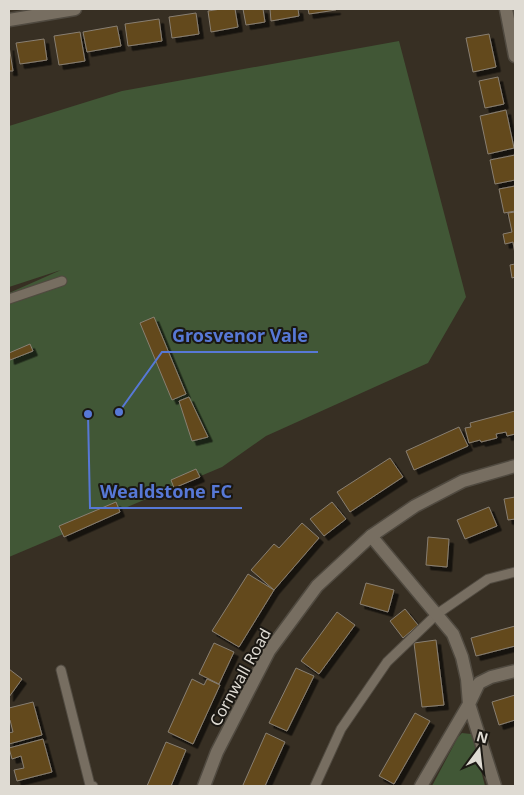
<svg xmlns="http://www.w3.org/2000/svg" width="524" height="795" font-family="'Noto Sans',sans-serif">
<defs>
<filter id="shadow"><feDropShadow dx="4.5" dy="4.5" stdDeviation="0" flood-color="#0009"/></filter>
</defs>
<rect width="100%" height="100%" fill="#372f23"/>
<path fill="#415736" d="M399,41l67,256 -38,66 -162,73 -44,31 -213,90v-264l52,-23 -52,17v-161l113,-35z
M462,733l9,1 2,5 12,47h-53l26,-49z"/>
<path fill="#63481a" stroke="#887f72" filter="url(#shadow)" d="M221,9h14l3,18 -27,5 -3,-21z
M243,9h20l2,13 -19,3z
M270,9h28l1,7 -28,5z
M308,9h28v1l-27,4z
M196,13l3,21 -27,4 -3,-21z
M159,19l3,22 -34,5 -3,-22z
M117,26l4,20 -34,6 -4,-20z
M80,32l5,29 -26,4 -5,-29z
M489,34l7,33 -23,5 -7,-34z
M44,39l3,21 -27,4 -4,-21z
M9,46l4,25h-4z
M498,77l6,27 -19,4 -6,-27z
M506,110l8,38 -26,6 -8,-38z
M515,155v25l-20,4 -5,-24z
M515,186v25l-11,2 -5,-24z
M515,212v42l-2,-12 -8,2 -2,-10 9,-2 -4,-19z
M515,264v13l-3,1 -2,-13z
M154,317l32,77 -14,6 -32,-77z
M30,344l3,7 -23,9 -1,-7z
M189,397l19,40 -16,4 -13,-40z
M515,411v23l-8,2 -1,-4 -10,2 1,4 -16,4 -1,-2 -11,3 -4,-15 6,-1 -1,-4z
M459,427l9,19 -54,24 -8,-19z
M390,458l13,19 -53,35 -13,-20z
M196,469l4,8 -26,11 -3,-8z
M515,497v22l-7,1 -4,-21z
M116,502l4,10 -56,25 -5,-11z
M332,502l14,17 -22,17 -14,-17z
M489,507l8,19 -32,13 -8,-19z
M302,523l17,15 -45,52 -23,-20 23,-26 5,4z
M428,537l21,2 -2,28 -21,-2z
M248,574l26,16 -35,57 -27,-16z
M366,583l28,7 -6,22 -28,-8z
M405,609l13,16 -15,13 -13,-17z
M337,612l18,13 -36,49 -18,-13z
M515,626v20l-39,10 -5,-18z
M436,640l8,65 -22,2 -8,-64z
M214,643l20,9 -15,32 -20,-10z
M296,668l18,8 -27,55 -18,-8z
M9,669l13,10 -13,18z
M192,679l12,6 3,-6 13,6 -27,59 -25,-12z
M515,695v25l-16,5 -7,-23z
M33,702l9,33 -33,9v-11l4,-1 -3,-12 -1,1v-13z
M415,713l15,8 -36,63 -15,-8z
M266,733l19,9 -20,44h-20l-2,-1z
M43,739l9,33 -35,9 -3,-11 10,-2 -3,-12 -9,3 -3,-11z
M166,742l20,8 -15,36h-24z"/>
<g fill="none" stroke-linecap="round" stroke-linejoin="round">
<defs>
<path id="service" d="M9,299l53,-18
M61,670l29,115 3,1
M315,786l26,-57 46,-67 50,-48 51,-35 27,-7"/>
<path id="minor" d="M506,9l9,47
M9,20l66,-11
M371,536l82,98 9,23 5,22 2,25 26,82
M421,786l48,-82 10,-21 12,-6 24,-6"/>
<path id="tertiary" d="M204,786l13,-34 52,-101 48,-65 54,-50 44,-30 48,-25 52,-15"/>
</defs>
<use href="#service" stroke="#504a40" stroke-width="11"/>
<use href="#minor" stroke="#504a40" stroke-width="15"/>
<use href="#tertiary" stroke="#504a40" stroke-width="15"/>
<use href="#service" stroke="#776e61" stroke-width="9"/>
<use href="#minor" stroke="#776e61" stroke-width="12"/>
<use href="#tertiary" stroke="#776e61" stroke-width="12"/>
</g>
<g text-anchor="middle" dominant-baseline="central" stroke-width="4" stroke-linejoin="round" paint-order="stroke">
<g font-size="16" fill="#dfdbd3" stroke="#1b1813">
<text transform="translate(240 677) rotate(-61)">Cornwall Road</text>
</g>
</g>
<path fill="none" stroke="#5778d6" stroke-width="2" d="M119 412L162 352H318M88 414L90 508H242"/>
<g fill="#5778d6" stroke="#1b1813" stroke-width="2">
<circle cx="119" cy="412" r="5"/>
<circle cx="88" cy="414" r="5"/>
</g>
<g font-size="18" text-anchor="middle" font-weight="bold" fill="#5778d6" stroke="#1b1813" stroke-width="4" stroke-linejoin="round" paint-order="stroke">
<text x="240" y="342">Grosvenor Vale</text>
<text x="166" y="498">Wealdstone FC</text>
</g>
<rect width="524" height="795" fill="none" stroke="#dfdbd3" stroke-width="20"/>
<g transform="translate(479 750) rotate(15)" stroke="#1b1813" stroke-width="4" paint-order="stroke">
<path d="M0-4L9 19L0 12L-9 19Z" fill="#dfdbd3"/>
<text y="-8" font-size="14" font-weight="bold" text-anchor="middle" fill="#dfdbd3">N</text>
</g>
</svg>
